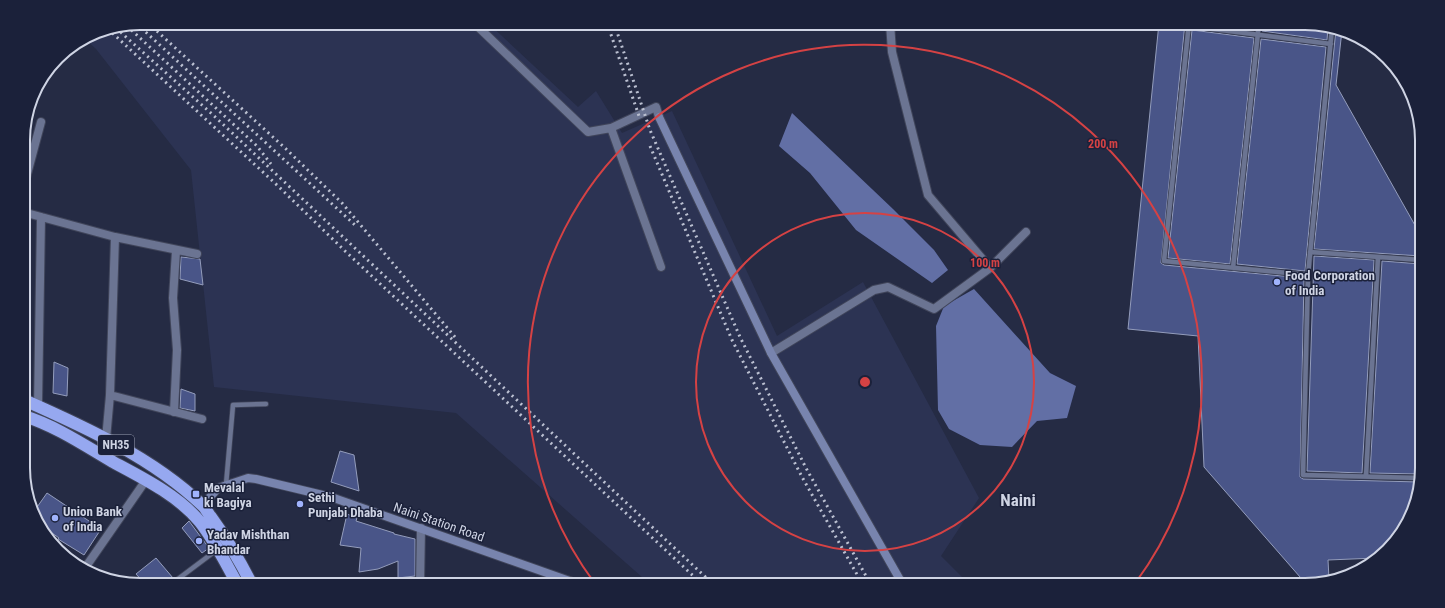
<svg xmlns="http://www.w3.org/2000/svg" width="1445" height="608" font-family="'Roboto Condensed',sans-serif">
<rect width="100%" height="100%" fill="#252b44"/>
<path fill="#2c3353" d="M140,23h348l90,84 18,-16 26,42 50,-22 105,225 86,-54 116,216 -38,58 29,29h-319l-195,-172 -242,-26 -23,-217 -95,-121 -12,-11 11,-6z"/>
<path fill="#626fa5" d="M792,113l101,96 41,41 14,20 -16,13 -76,-53 -46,-57 -31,-27z
M974,289l76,84 26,13 -9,32 -30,3 -25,26 -32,-2 -31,-16 -11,-19 -2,-84 8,-20z"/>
<path fill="#495588" stroke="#949dbc" d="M1159,23h26l-24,240 3,2 140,13 -4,199 3,2 116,3 -6,31 -37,45 -48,2 1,19 -16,6h-6l-103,-118 -6,-131 -70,-7z
M1195,23h60l-1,8z
M1263,23h42l23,5 -1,12 -65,-9z
M1336,29l6,1 -6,55 85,151v20l-107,-7z
M1192,30l62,8 -24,226 -62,-6z
M1261,39l65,8 -21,224 -68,-7z
M1314,256l60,4 -12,213 -55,-2z
M181,257l19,2 3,26 -23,-6z
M1382,261l39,3v210l-51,-1z
M54,362l14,6 -1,28 -14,-3z
M181,389l14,5v17l-15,-3z
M340,451l14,4 5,36 -28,-9z
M47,493l54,36 -17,26 -26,-16 1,-1 -18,-13 -6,-15z
M347,514l10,4 -1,3 38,12v1l21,5v37l-17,2v-17l-20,8 -19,3 2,-24 -21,-3z
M189,521l20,27 -7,5 -20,-25z
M156,558l17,20 -7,7h-20l-10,-11z"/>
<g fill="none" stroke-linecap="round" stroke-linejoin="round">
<defs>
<path id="lane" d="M1189,23l-25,238 144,14 -5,200 117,3
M1189,26l142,18
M1310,252l111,8
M1233,268l26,-245
M1308,275l24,-247
M1366,476l12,-219
M226,485l7,-80 33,-1
M170,585l48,-36"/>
<path id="street" d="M474,23l114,109 23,-4
M890,23l2,29 36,143 62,73
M659,117l-3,-10 -45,21 50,139
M23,189l18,-67
M23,212l92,25 82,17
M771,353l103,-63 14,-3 46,22 56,-41 36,-36
M110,395l92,24
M38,406l3,-189
M174,412l3,-62 -4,-52 3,-47
M106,439l4,-44 5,-158
M85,568l61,-88
M420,585l1,-57"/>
<path id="secondary" d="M659,117l112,236 132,232
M203,505l15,-17 30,-10 8,1 75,18 250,88"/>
<path id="highway" d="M24,400c61,27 129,58 178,105 4,3 6,9 9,12 16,22 29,44 41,68
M24,416c32,10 60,29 89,46 30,16 66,34 87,60 15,19 26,42 38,63"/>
</defs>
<use href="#lane" stroke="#40455a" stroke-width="6"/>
<use href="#street" stroke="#40455a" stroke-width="10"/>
<use href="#secondary" stroke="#40455a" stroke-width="10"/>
<use href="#highway" stroke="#40455a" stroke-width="14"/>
<use href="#lane" stroke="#6b7492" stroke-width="4.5"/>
<use href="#street" stroke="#6b7492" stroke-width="8"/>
<use href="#secondary" stroke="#7884ae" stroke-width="8"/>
<use href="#highway" stroke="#96a8f0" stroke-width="12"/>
<path stroke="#bbc0d1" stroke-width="3" stroke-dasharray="2 4" stroke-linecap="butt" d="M148,23l137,125 57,55 113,134
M607,23l32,93
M614,23l36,107 90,207 66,131 65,117
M137,24l219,202
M127,26l130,120 14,18
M116,28l96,86 502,471
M108,29l170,157 67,65 358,334
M650,146l82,194 70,137 61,108"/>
</g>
<g fill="none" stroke="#d54244" stroke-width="2">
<circle cx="865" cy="382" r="169"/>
<path d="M596 585A337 337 0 1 1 1136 582"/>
</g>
<g fill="#a0b3fd" stroke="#1b213a" stroke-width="1.5">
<circle cx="1277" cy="282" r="4"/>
<rect x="192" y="490" width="8" height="8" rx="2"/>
<circle cx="300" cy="504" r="4"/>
<circle cx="55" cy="518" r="4"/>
<circle cx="199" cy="541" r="4"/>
</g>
<g text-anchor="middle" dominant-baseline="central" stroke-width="3" stroke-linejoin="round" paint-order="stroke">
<rect fill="#1b213a" stroke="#999eb1" stroke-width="1" x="98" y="435" width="36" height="20" rx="3"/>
<g font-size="12" font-weight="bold" fill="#cfd4e4">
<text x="116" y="445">NH35</text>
</g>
<g font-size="13" font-weight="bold" fill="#cfd4e4" stroke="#1b213a" text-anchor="start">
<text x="1285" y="275">Food Corporation<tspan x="1285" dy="15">of India</tspan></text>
<text x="204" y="487">Mevalal<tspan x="204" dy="15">ki Bagiya</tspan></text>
<text x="308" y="497">Sethi<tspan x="308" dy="15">Punjabi Dhaba</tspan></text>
<text x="63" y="511">Union Bank<tspan x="63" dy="15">of India</tspan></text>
<text x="207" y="534">Yadav Mishthan<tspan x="207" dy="15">Bhandar</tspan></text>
</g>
<g font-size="13" fill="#cfd4e4" stroke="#1b213a">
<text transform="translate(439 522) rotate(19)">Naini Station Road</text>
</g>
<g font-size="17" font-weight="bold" fill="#cfd4e4" stroke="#1b213a">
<text x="1018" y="500">Naini</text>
</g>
</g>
<path d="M0 0H1445V608H0ZM140 30H1305A110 110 0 0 1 1415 140V468A110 110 0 0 1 1305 578H140A110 110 0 0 1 30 468V140A110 110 0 0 1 140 30Z" fill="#1b213a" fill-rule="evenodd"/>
<path fill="none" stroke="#cfd4e4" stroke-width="2" d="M140 30H1305A110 110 0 0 1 1415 140V468A110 110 0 0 1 1305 578H140A110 110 0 0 1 30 468V140A110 110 0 0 1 140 30Z"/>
<circle cx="865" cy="382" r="6" fill="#d54244" stroke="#1b213a" stroke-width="2"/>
<g font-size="12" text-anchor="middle" font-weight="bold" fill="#d54244" stroke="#1b213a" stroke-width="3" stroke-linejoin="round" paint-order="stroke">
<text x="1103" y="148">200 m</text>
<text x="985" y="267">100 m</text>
</g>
</svg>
